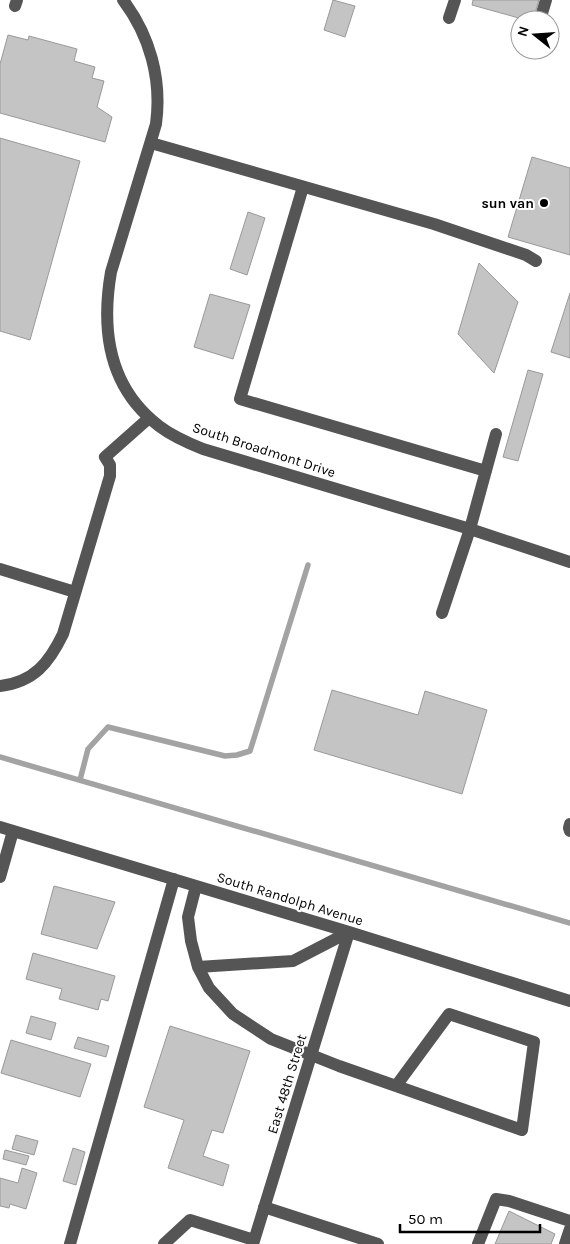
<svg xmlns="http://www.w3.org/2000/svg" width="570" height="1244" font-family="Karla,sans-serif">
<rect width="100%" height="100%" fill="#fff"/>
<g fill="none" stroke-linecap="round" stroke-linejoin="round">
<path stroke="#a3a3a3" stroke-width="5.5" d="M0,757l570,166
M80,780l8,-31 20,-22 117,29 12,-1 13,-4 58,-186"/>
</g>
<path fill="#c4c4c4" stroke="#999" d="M333,0l22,6 -10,31 -21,-7z
M473,0h66l-6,20h-7l-54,-15z
M8,35l20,5 1,-4 48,13 -3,12 21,6 -3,11 12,3 -7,26 15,10 -7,25 -105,-29v-49z
M0,138l80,23 -50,179 -30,-9z
M532,157l38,11v87l-62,-18z
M248,212l17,6 -18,57 -17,-6z
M479,263l39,39 -24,71 -36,-39z
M570,293v65l-19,-6z
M210,294l40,11 -17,54 -39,-12z
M528,370l15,4 -25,87 -15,-4z
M332,690l86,25 7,-24 62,19 -25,84 -148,-44z
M54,886l61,16 -18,47 -56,-15z
M33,953l82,23 -7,25 -7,-2 -3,11 -39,-11 3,-10 -36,-10z
M31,1016l25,7 -5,17 -25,-7z
M170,1026l80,25 -27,82 -11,-3 -9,26 26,9 -6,21 -55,-18 16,-48 -40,-13z
M78,1037l31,9 -3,11 -32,-9z
M11,1040l80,24 -11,33 -79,-24z
M16,1135l22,6 -4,14 -22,-6z
M73,1148l12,4 -9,33 -13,-4z
M5,1150l24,6 -3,9 -23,-6z
M22,1168l15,5 -11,36 -16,-5 -1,4 -9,-2v-28l18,5z
M509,1211l46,23 -4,10h-56z"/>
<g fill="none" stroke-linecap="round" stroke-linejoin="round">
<path stroke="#555" stroke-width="12" d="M123,0c27,36 39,79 33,124l-45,148c-10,58 -2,116 48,154 13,10 29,17 44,23l267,80 100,33
M15,6l2,-6
M449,18l6,-18
M540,20l6,-20
M151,143l283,81 92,31 10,6
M303,187l-63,212 246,72
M0,569l75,23
M442,613l28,-84 26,-95
M0,686c34,-4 49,-23 63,-52l47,-158v-11l-5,-8 44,-39
M570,824l-1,4 1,3
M0,827l349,105 221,69
M0,877l13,-46
M196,886l-8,31 3,24 7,26 11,21 24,26 38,25 68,27 183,64 12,-88 -85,-28 -53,72
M198,967l95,-6 56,-29
M264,1207l114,37
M70,1244l104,-365
M164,1244l26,-24 64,20
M253,1244l96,-312
M478,1244l18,-45 13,2 61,20
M565,1244l5,-15"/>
</g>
<circle fill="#000" stroke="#fff" stroke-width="2" cx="544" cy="203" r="5"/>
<g text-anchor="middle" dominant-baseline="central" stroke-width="4" stroke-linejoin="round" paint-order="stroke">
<g font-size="14" font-weight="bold" fill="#000" stroke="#fff" text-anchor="end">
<text x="534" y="203">sun van</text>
</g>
<g font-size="14" fill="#000" stroke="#fff">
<text transform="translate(264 450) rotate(18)">South Broadmont Drive</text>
<text transform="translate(290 899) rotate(17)">South Randolph Avenue</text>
<text transform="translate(287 1084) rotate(-73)">East 48th Street</text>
</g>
</g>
<g transform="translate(535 35) rotate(287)"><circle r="24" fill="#ffffff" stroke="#999999"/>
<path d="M0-4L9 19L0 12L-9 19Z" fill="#000000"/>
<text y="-8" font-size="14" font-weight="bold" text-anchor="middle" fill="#000000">N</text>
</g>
<path d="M400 1224v8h140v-8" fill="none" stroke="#000000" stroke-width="2.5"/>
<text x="408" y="1224" font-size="15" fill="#000000" stroke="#ffffff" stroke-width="4" paint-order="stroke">50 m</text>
</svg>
